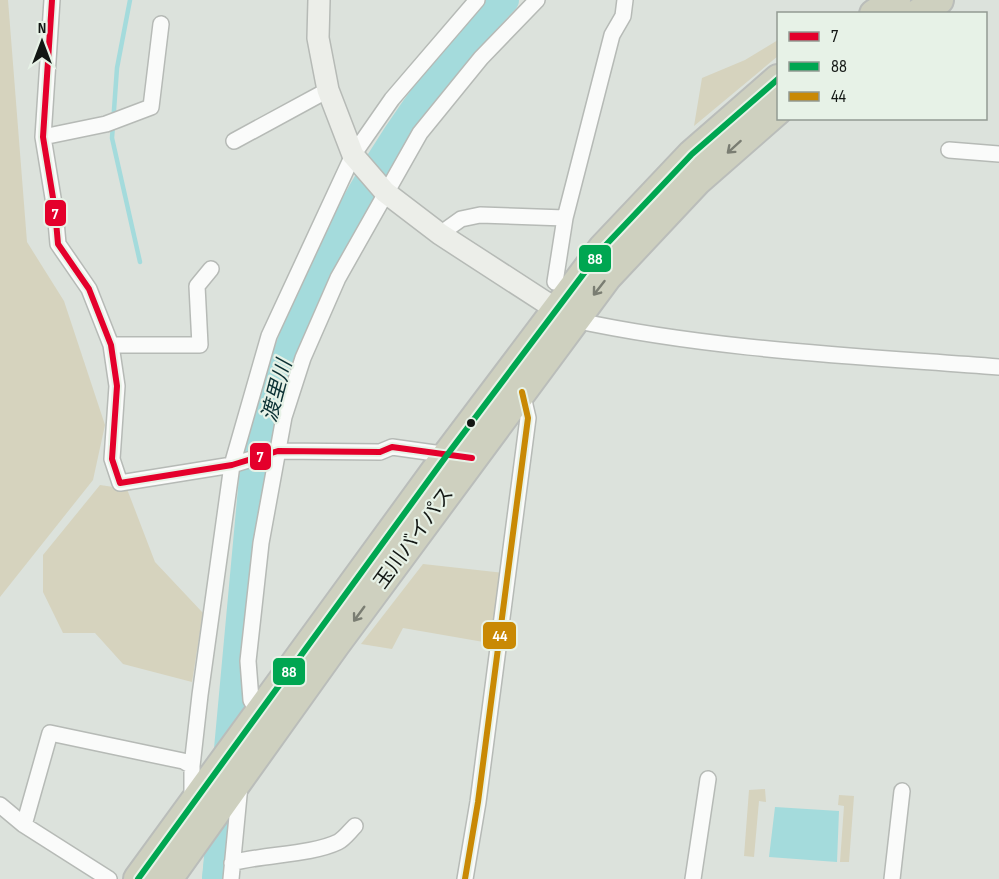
<svg xmlns="http://www.w3.org/2000/svg" width="999" height="879" font-family="'Sofia Sans Condensed','Noto Sans JP',sans-serif">
<rect width="100%" height="100%" fill="#dce2dc"/>
<path fill="#d6d3be" d="M0,0h8l19,242 37,59 41,124 -12,55 -93,117z
M778,40v16l-84,70 8,-48 43,-18z
M100,485l27,4 28,73 48,51 -11,69 -69,-18 -28,-31h-32l-20,-41v-37z
M423,564l81,9 -9,71 -92,-16 -11,21 -31,-5z
M765,789l1,13 -7,-1 -5,56 -10,-1 5,-66z
M839,795l15,1 -5,66h-9l4,-56 -6,-1z"/>
<path fill="#a4dbdc" d="M775,807l64,4 -2,51 -68,-5z
M225,833l-3,46h-20l2,-18z"/>
<g fill="none" stroke-linecap="round" stroke-linejoin="round">
<path stroke="#a4dbdc" stroke-width="4.5" d="M130,0l-13,68 -5,70 28,124"/>
<path stroke="#a4dbdc" stroke-width="28" d="M216,879l37,-401c33,-172 130,-353 252,-478"/>
<defs>
<path id="street" d="M52,0l-9,137 12,73 3,34 31,45 22,56 6,41 -5,73 8,24 112,-18 46,-14 102,1 12,-5 57,8
M43,137l63,-13 45,-17 10,-83
M234,141l94,-51
M949,150l50,4
M440,234l21,-15 19,-4 85,3 47,-183 11,-19 2,-16
M555,282l10,-64
M574,320c139,30 283,36 425,47
M111,345h89l-3,-59 14,-17
M260,716l-9,-16 -3,-39 13,-118 23,-126 19,-59 35,-80 82,-145 61,-75 56,-58
M192,800v-34l8,-71 32,-230 37,-129 84,-181 39,-56 85,-99
M0,805l24,20 85,54
M24,825l26,-92 133,28 9,5
M232,863c32,-9 79,-8 106,-21 6,-3 11,-10 17,-16
M231,879l9,-94
M465,879l13,-77 50,-384 -6,-26
M693,879l15,-100
M892,879l10,-88"/>
<path id="secondary" d="M319,0l-1,38 10,52 25,65 32,37 55,42 128,83"/>
<path id="highway" d="M874,14l22,-14
M917,14l22,-14
M138,879l309,-424 156,-207 89,-94 86,-75
M168,879l167,-234 272,-368 90,-96 81,-71"/>
</defs>
<use href="#street" stroke="#b6bab6" stroke-width="18"/>
<use href="#secondary" stroke="#b6bab6" stroke-width="24"/>
<use href="#highway" stroke="#babdba" stroke-width="32"/>
<use href="#street" stroke="#fafbfa" stroke-width="15"/>
<use href="#secondary" stroke="#eceee9" stroke-width="21"/>
<use href="#highway" stroke="#ced0bf" stroke-width="28"/>
<defs>
<path id="bus-1" d="M52,0l-9,137 12,73 3,34 31,45 22,56 6,41 -5,73 8,24 112,-18 46,-14 102,1 12,-5 80,11"/>
<path id="bus-2" d="M138,879l309,-424 156,-207 89,-94 86,-75"/>
<path id="bus-3" d="M465,879l13,-77 50,-384 -6,-26"/>
</defs>
<use href="#bus-1" stroke="#e7f2e7" stroke-width="10"/>
<use href="#bus-2" stroke="#e7f2e7" stroke-width="10"/>
<use href="#bus-3" stroke="#e7f2e7" stroke-width="10"/>
<use href="#bus-1" stroke="#e4002b" stroke-width="6"/>
<use href="#bus-2" stroke="#00a651" stroke-width="6"/>
<use href="#bus-3" stroke="#c98904" stroke-width="6"/>
</g>
<defs><path id="oneway-shaft" d="M-6 0H5M1.5-3L5.5 0L1.5 3" fill="none" stroke-width="1.6" stroke-linecap="round" stroke-linejoin="round" transform="scale(1.5)"/></defs>
<g stroke="#7a7d72">
<use href="#oneway-shaft" transform="translate(734 147) rotate(138)"/>
<use href="#oneway-shaft" transform="translate(599 288) rotate(128)"/>
<use href="#oneway-shaft" transform="translate(359 614) rotate(126)"/>
</g>
<circle fill="#131714" stroke="#e7f2e7" stroke-width="2" cx="471" cy="423" r="5"/>
<g text-anchor="middle" dominant-baseline="central" stroke-width="4.5" stroke-linejoin="round" paint-order="stroke">
<g font-size="20" fill="#131714" stroke="#e7f2e7">
<text transform="translate(414 538) rotate(-54)">玉川バイパス</text>
</g>
<g font-size="21" font-style="italic" fill="#0a3033" stroke="#e7f2e7">
<text transform="translate(277 391) rotate(-75)">渡里川</text>
</g>
</g>
<g stroke="#e7f2e7" stroke-width="2">
<rect x="44" y="199" width="23" height="28" rx="6" fill="#e4002b"/>
<rect x="578" y="244" width="34" height="29" rx="6" fill="#00a651"/>
<rect x="249" y="442" width="23" height="29" rx="6" fill="#e4002b"/>
<rect x="482" y="621" width="35" height="29" rx="6" fill="#c98904"/>
<rect x="272" y="657" width="34" height="29" rx="6" fill="#00a651"/>
</g>
<g font-size="16" text-anchor="middle" font-weight="bold" fill="#fff">
<text x="55" y="219">7</text>
<text x="595" y="264">88</text>
<text x="260" y="462">7</text>
<text x="500" y="641">44</text>
<text x="289" y="677">88</text>
</g>
<rect x="777" y="12" width="210" height="108" fill="#e7f2e7" stroke="#929a93" stroke-width="1.5"/>
<rect x="789" y="32" width="30" height="9" fill="#e4002b" stroke="#929a93" stroke-width="1.5"/>
<text x="831" y="42" font-size="18" fill="#131714">7</text>
<rect x="789" y="62" width="30" height="9" fill="#00a651" stroke="#929a93" stroke-width="1.5"/>
<text x="831" y="72" font-size="18" fill="#131714">88</text>
<rect x="789" y="92" width="30" height="9" fill="#c98904" stroke="#929a93" stroke-width="1.5"/>
<text x="831" y="102" font-size="18" fill="#131714">44</text>
<g transform="translate(42 42)" stroke="#e7f2e7" stroke-width="4.5" paint-order="stroke">
<path d="M0-4.5L10 22L0 15L-10 22Z" fill="#131714"/>
<text y="-9" font-size="16" font-weight="bold" text-anchor="middle" fill="#131714">N</text>
</g>
</svg>
